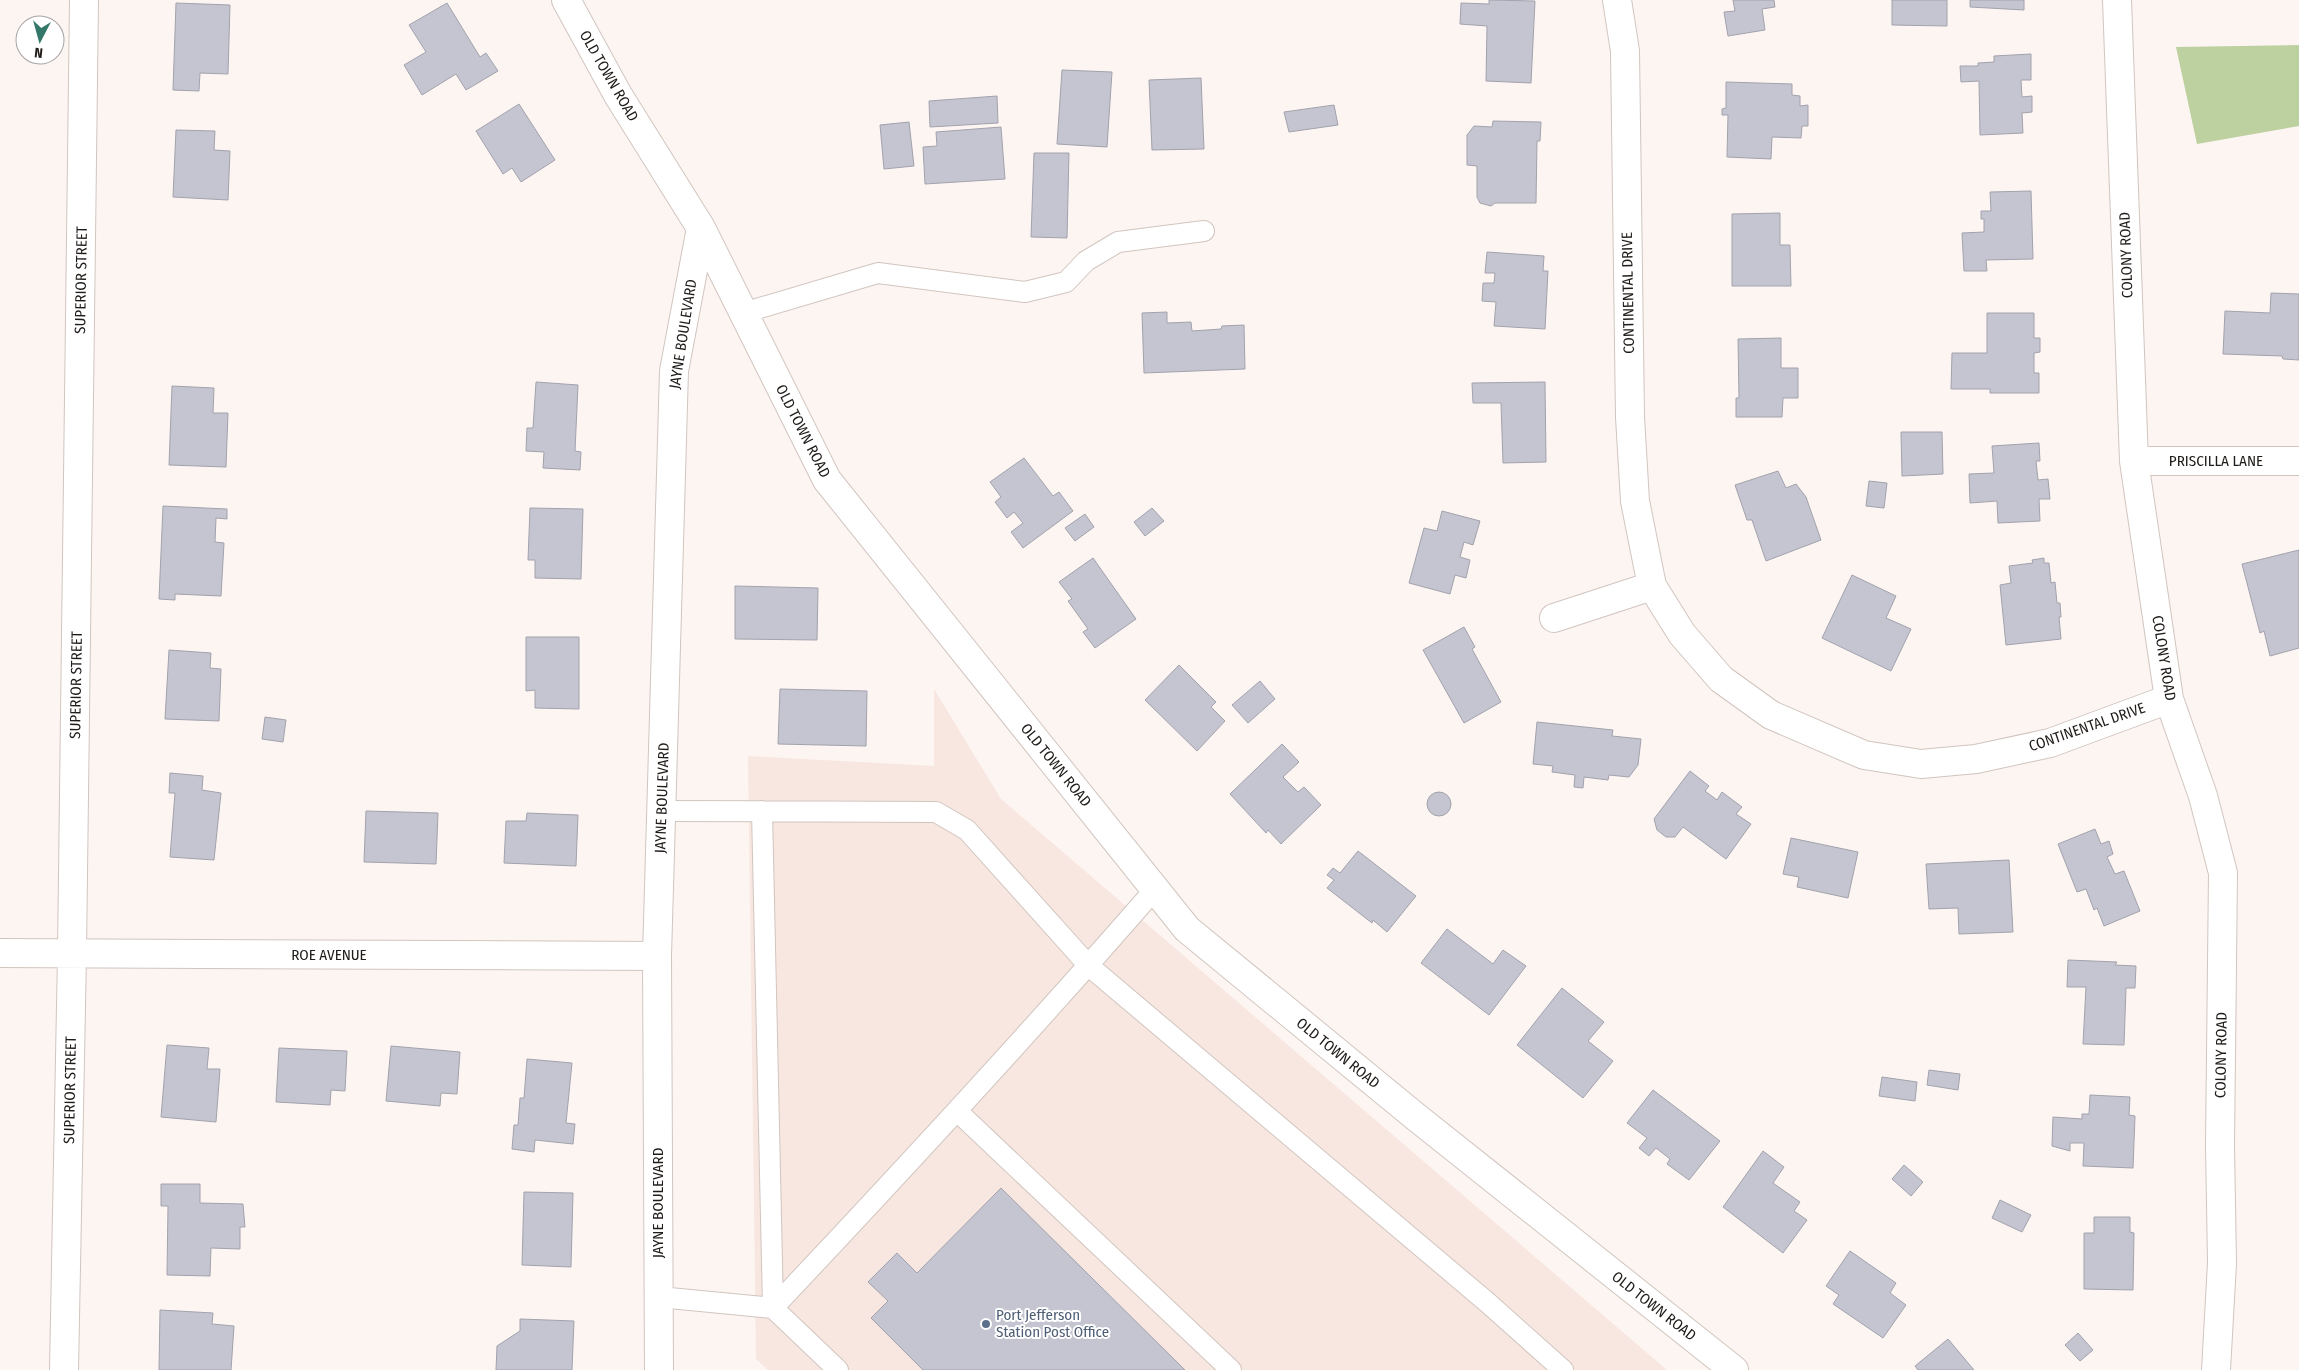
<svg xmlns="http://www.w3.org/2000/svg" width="2299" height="1370" font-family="'Fira Sans Condensed',sans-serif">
<rect width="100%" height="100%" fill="#fdf5f2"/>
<path fill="#f8e7e0" d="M934,689l67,110 666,571h-899l-12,-11 -8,-603 186,10z"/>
<path fill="#bdd09f" d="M2299,45v81l-102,18 -21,-97z"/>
<path fill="#c5c5d1" stroke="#a2a2ad" d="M1489,0l46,1 -4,82 -45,-2 1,-55 -27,-2 1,-21 28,1z
M1733,0h41l1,7 -13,2 3,21 -37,6 -4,-24 11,-1z
M1892,0h55v26l-55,-1z
M1970,0h54v10l-54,-3z
M176,3l54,2 -2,69 -28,-1 -1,18 -26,-1z
M447,3l33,54 6,-4 12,18 -32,19 -10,-16 -34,21 -18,-30 22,-13 -17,-27z
M2031,54v26h-10l1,17 10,-1v16l-10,1 1,20 -43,2 -1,-54 -18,1 -1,-16h18v-3l16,-1v-6z
M1062,70l50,2 -5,75 -50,-3z
M1201,78l3,71 -52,1 -3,-70z
M1726,82l66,2v11l8,1v10l8,-1v21h-6l-1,12 -29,-1 -1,22 -44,-2 1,-42h-6v-6l4,-1z
M997,96l1,27 -68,4 -1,-26z
M519,104l36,56 -34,22 -9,-14 -9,6 -27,-43z
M1334,105l4,20 -49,7 -5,-20z
M1493,121l48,1 -1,19h-3l-1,62h-41l-4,3 -11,-3 -3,-6v-31l-10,-1v-30l7,-9 18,1z
M909,122l5,44 -30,3 -4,-44z
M1001,127l4,52 -80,5 -2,-37 14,-1 -1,-14z
M176,130l39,1 -1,19 16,1 -2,49 -55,-3z
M1034,153h35l-2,85 -36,-1z
M2031,191l2,68 -47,1 1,11h-23l-2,-38 22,-1v-13h-3v-8h10l-1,-19z
M1780,213v32h10l1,41h-59v-72z
M1487,252l57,4 -1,15h5l-3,58 -51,-3 2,-24 -14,-1 1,-18h11l1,-10h-10z
M2271,293l28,1v66l-16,-1 -1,-3 -59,-2 2,-43 45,2z
M1167,312v11l24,-1 1,9 29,-2 1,-3 22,-1 1,44 -101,4 -2,-60z
M1987,313h47v25h6v14l-6,1v20h5v20h-49v-4h-39l1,-36h35z
M1781,338v30h17v30h-15l-1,19h-46v-19h3l-1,-59z
M536,382l42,3 -3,66 6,1 -1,18 -37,-2 1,-16 -18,-1 1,-23h6z
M1545,382l1,80 -43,1 -2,-60h-28l-1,-20z
M172,386l42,2 -1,25h15l-2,54 -57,-2z
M1901,432h41l1,42 -41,2z
M2039,443l1,18h-4l2,19 10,-1 2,20h-11l1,22 -42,2 -1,-22 -27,2 -1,-29 25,-1 -2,-27z
M1024,458l29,38 6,-4 14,19 -50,37 -12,-16 12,-9 -9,-11 -7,6 -12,-16 6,-5 -11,-15z
M1778,471l8,17 10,-4 10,13 15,43 -55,21 -14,-41h-5l-12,-35z
M1869,481l18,2 -3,25 -18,-2z
M163,506l64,3v10l-11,-1 -1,24 9,1 -3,53 -46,-2v6l-16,-1z
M530,508l53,1 -2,70 -46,-1v-18h-7z
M1152,508l12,13 -19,15 -11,-14z
M1442,511l38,10 -7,24 -9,-3 -4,15 10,3 -4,18 -11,-3 -5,19 -41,-11 15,-55 13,3z
M1085,514l9,13 -19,14 -10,-13z
M2299,550v98l-29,8 -6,-25 -4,2 -18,-69z
M1093,558l43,61 -41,29 -12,-16 5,-3 -20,-28 4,-2 -13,-17z
M2044,558v5h5l2,20 4,-1 2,21h3l1,14h-2l2,22 -55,6 -6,-60 11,-2 -2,-17 24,-3 -1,-3z
M1852,575l44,21 -10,22 25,11 -20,42 -69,-33z
M735,586l83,2 -1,52 -82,-1z
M1464,627l11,20 -3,2 29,53 -37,21 -41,-73z
M526,637h53v72l-44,-1v-18l-9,1z
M169,650l42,3 -1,15 11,1 -2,52 -54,-2z
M1179,665l37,37 -5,5 14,14 -28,30 -52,-51z
M1260,681l15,18 -27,24 -16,-18z
M780,689l87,2 -1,55 -88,-2z
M265,717l21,3 -3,22 -21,-3z
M1537,722l76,8 -1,6 29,3 -3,26 -9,12 -20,-2 -1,5 -24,-3 -1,11 -9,-1 1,-12 -23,-3 1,-6 -20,-2z
M1282,744l17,18 -16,15 15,15 6,-5 17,18 -40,39 -13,-14 -2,3 -36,-39z
M1690,771l19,15 -4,5 12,9 5,-8 20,15 -6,7 15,10 -25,35 -43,-32 -8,10h-9l-9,-7 -3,-11z
M170,773l33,3 -1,14 19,3 -7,67 -44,-3 5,-64h-6z
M1427 804a12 12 0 1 1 24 0a12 12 0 1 1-24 0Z
M366,811l72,2 -2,51 -72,-2z
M527,813l51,2 -2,51 -72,-3 2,-42h20z
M2095,829l6,15 8,-3 4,13 -6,3 8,17 9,-3 16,40 -36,15 -7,-18 -3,2 -8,-21 -9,3 -19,-48z
M1791,838l67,14 -10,46 -51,-11 2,-10 -16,-3z
M1358,851l58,45 -29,36 -14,-12 -1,3 -45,-35 7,-8 -7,-5 6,-7 7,5z
M2009,860l4,72 -54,2 -1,-26 -29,1 -3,-45z
M1447,929l46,35 10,-14 23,16 -37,49 -68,-52z
M2068,960l49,2 -2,3 21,1 -1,22h-9l-2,57 -41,-1 3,-57h-19z
M1562,988l42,34 -16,19 25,20 -30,37 -66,-53z
M167,1045l42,3 -2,21h13l-4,53 -55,-5z
M391,1046l69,6 -3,42 -16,-1 -1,13 -54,-5z
M279,1048l68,3 -2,40 -14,-1 -1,15 -54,-3z
M527,1059l45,4 -6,60 9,1 -2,20 -38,-4 -1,12 -22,-3 2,-24h4l2,-27h4z
M1929,1070l31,4 -2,16 -31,-5z
M1882,1077l35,5 -2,19 -36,-5z
M1653,1090l67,51 -31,39 -22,-16 3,-5 -14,-11 -7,8 -10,-8 8,-10 -20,-15z
M2090,1095l40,2 -1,18 6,1 -2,52 -50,-2 1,-23h-14v8l-18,-5 1,-29 29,2v-5h7z
M1763,1151l21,16 -11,16 27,19 -6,9 13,9 -24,33 -60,-46z
M1904,1165l19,17 -12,14 -19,-17z
M161,1184h39v19l43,1 2,23h-5v22l-29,-1 -1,28 -43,-1 1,-69h-7z
M1001,1188l184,182h-262l-52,-52 17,-17 -20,-19 29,-29 20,20z
M524,1192l49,1 -2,74 -49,-2z
M2000,1200l31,15 -9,17 -30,-14z
M2094,1217h36v15l4,1 -1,57 -49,-1v-56h10z
M1850,1251l46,32 -6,10 16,12 -23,33 -50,-34 6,-9 -13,-9z
M160,1310l53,3 -1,11 22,2 -3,44h-72z
M520,1319l54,2 -2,49h-76l1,-24 23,-15z
M2078,1333l15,17 -13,11 -15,-16z
M1948,1339l26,31h-56l-3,-4z"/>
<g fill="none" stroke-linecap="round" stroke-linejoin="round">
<defs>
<path id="lane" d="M743,313l135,-40 147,19 41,-10 20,-21 32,-19 86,-11
M661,811l275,1 31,18 122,136 399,337 75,67
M957,1111l274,259
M659,1297l114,11 -11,-497
M838,1370l-65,-62c130,-138 258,-276 382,-419"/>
<path id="street" d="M1617,0l8,51 5,366 5,84 17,85 30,48 39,45 50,36 93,40 57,9 55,-5 74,-16 119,-44
M2117,0l17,461 35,238 34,97 20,77 -3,273 2,117 -6,107
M2134,461h165
M1554,618l98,-32
M0,953l657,3
M64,1370l8,-416 12,-954"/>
<path id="secondary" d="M566,0l52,95 83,133 126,252 360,449 229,188 318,253
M659,1370l-2,-414 17,-585 27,-143"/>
</defs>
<use href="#lane" stroke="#d1c5bf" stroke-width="22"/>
<use href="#street" stroke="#d1c5bf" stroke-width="30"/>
<use href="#secondary" stroke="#d1c5bf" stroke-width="30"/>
<use href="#lane" stroke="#fff" stroke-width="20"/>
<use href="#street" stroke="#fff" stroke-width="28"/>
<use href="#secondary" stroke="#fff" stroke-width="28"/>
</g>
<circle fill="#5c6f8a" stroke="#fff" stroke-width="2" cx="986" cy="1324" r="5"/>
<g text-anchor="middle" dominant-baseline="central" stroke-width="4" stroke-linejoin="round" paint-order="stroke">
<g font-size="15" fill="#1f1b19" stroke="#fff">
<text transform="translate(609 76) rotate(60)">OLD TOWN ROAD</text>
<text transform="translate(2126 255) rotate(-92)">COLONY ROAD</text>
<text transform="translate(81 280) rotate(-89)">SUPERIOR STREET</text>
<text transform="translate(1628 293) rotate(-91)">CONTINENTAL DRIVE</text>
<text transform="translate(683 334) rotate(-81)">JAYNE BOULEVARD</text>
<text transform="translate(803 431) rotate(63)">OLD TOWN ROAD</text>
<text x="2216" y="461">PRISCILLA LANE</text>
<text transform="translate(2164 658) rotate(81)">COLONY ROAD</text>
<text transform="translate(76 685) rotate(-89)">SUPERIOR STREET</text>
<text transform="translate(2087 727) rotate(-19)">CONTINENTAL DRIVE</text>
<text transform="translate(1056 765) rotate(51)">OLD TOWN ROAD</text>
<text transform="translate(662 798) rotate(-88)">JAYNE BOULEVARD</text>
<text x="329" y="955">ROE AVENUE</text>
<text transform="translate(1338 1053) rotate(39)">OLD TOWN ROAD</text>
<text transform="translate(2221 1055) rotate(-89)">COLONY ROAD</text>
<text transform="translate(70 1090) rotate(-89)">SUPERIOR STREET</text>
<text transform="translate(658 1203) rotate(-90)">JAYNE BOULEVARD</text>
<text transform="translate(1654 1306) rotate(38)">OLD TOWN ROAD</text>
</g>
<g font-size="15" fill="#4e5e75" stroke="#fff" text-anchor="start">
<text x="996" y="1315">Port Jefferson<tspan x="996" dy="17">Station Post Office</tspan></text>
</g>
</g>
<g transform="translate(40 40) rotate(186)"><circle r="24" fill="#ffffff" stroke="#a5a4a3"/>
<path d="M0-4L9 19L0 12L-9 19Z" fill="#34786a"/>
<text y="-8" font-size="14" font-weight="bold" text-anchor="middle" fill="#1f1b19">N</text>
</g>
</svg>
